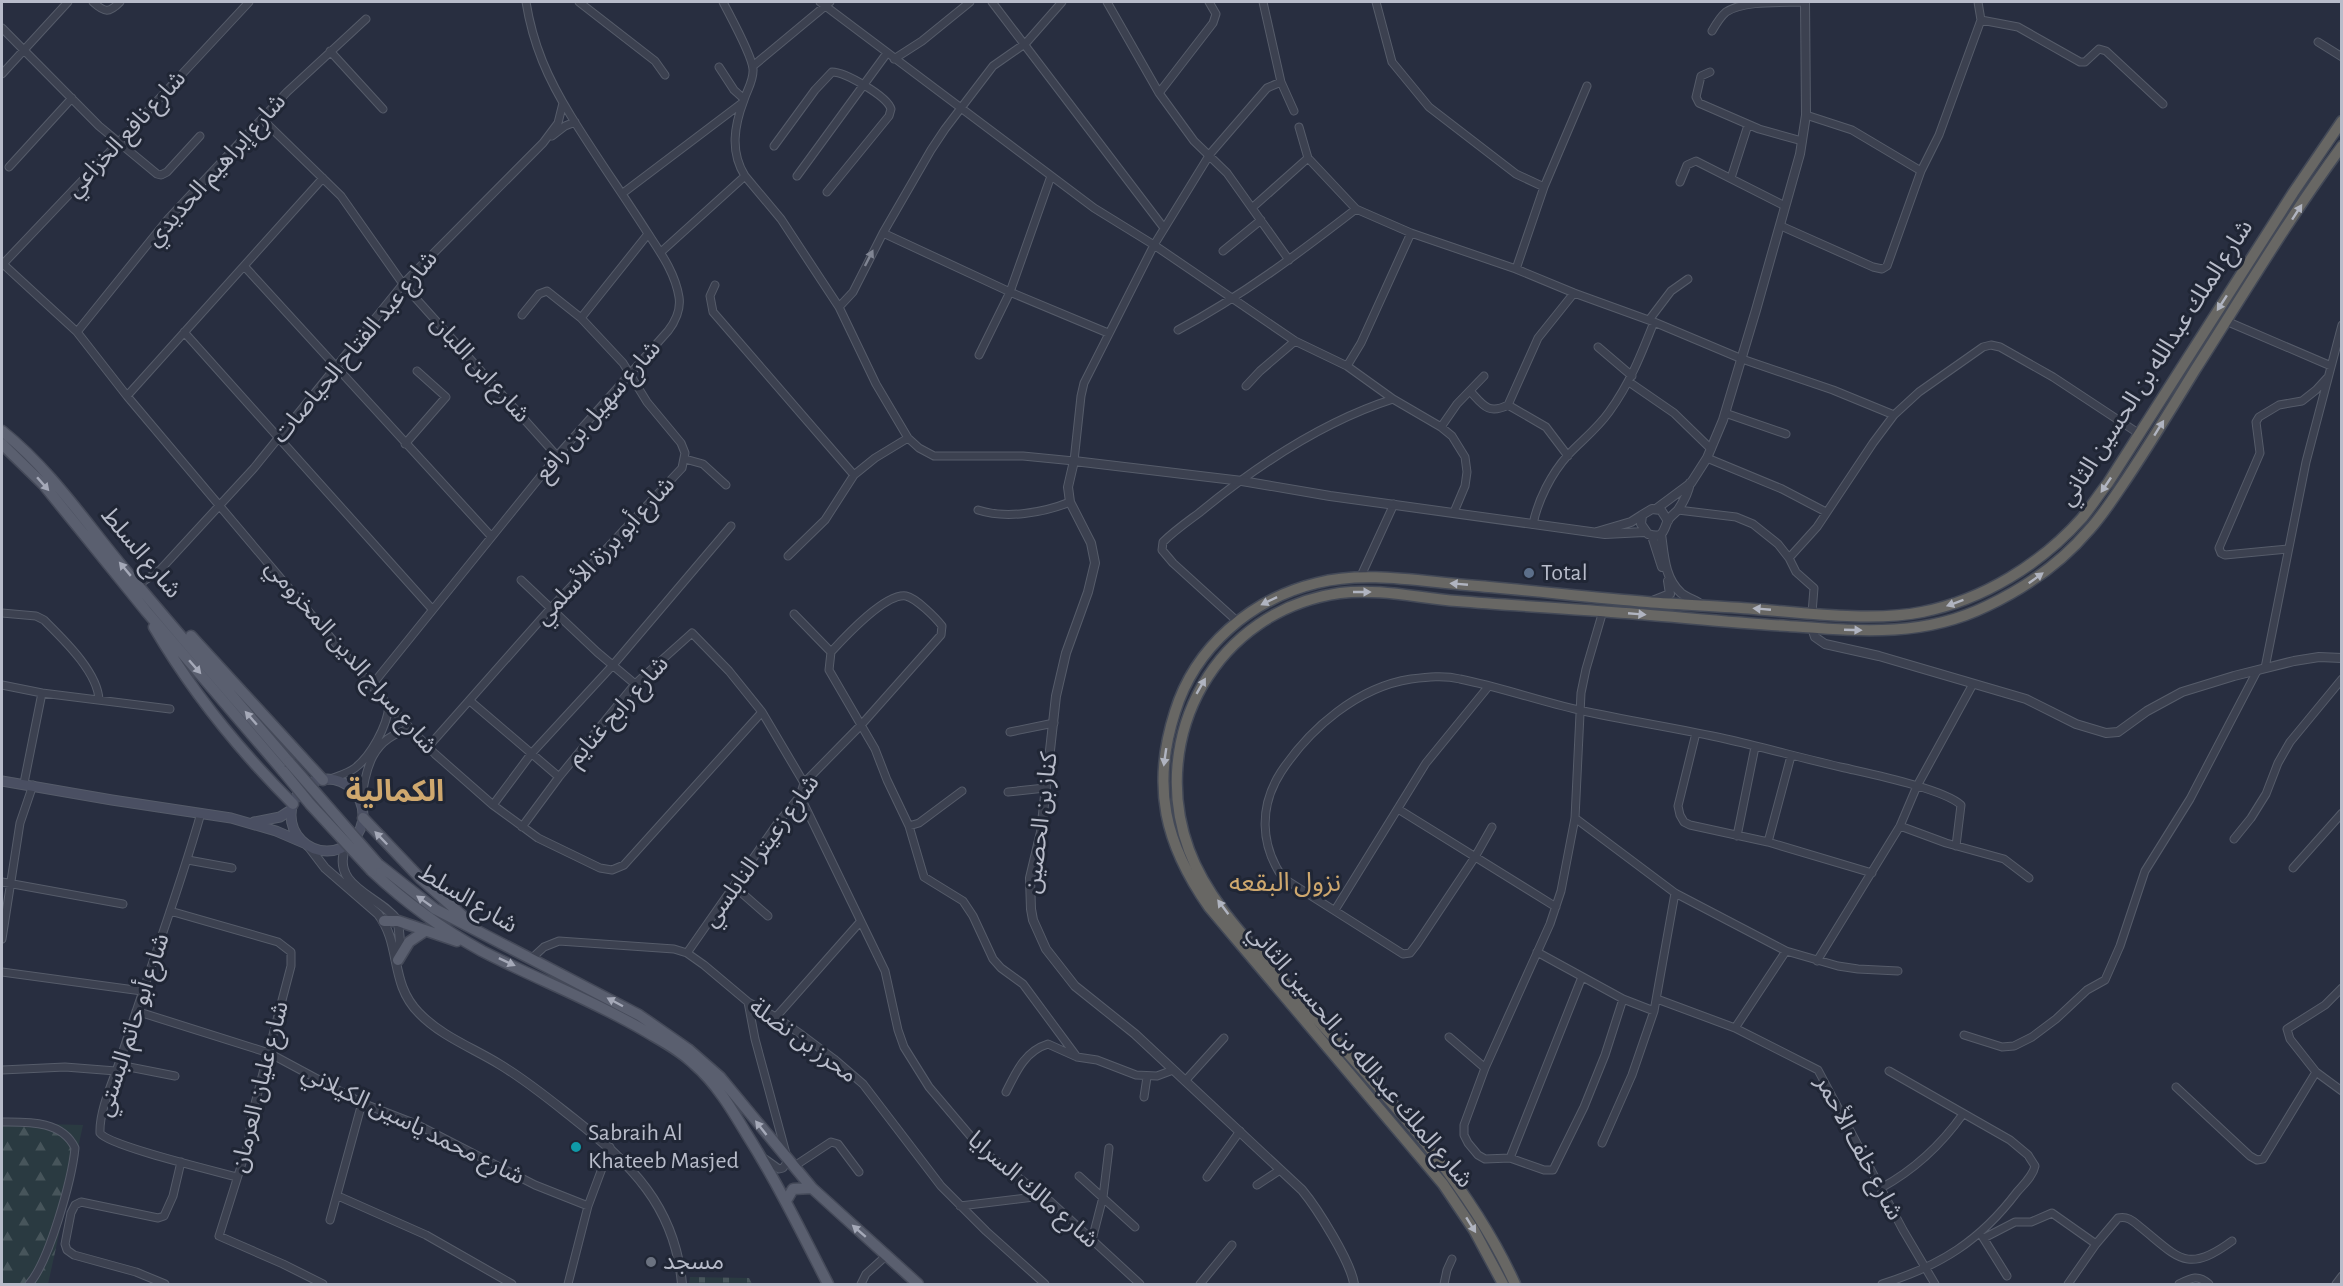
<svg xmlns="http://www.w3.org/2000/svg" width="2343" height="1286" font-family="'Alegreya Sans','Noto Sans Arabic',sans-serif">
<defs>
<pattern id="forest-firs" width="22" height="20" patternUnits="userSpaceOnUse" patternTransform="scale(1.5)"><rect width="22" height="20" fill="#2a3a41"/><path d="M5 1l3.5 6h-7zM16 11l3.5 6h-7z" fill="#47555b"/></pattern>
<pattern id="cemetery-stones" width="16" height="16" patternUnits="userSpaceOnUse" patternTransform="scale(1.5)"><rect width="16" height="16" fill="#2a3a41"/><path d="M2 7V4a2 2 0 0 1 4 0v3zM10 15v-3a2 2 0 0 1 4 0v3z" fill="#47555b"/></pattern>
</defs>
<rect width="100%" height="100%" fill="#282e40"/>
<path fill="url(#forest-firs)" d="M2,1123l81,2 -35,159h-46z"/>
<path fill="url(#cemetery-stones)" d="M690,1277l59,1 3,6h-63z"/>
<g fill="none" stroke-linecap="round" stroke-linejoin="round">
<defs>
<path id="minor" d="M93,2c12,11 16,11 27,0
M579,2l76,59 10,14
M820,2l274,206 60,37 141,96 52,25 46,33 48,28 11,9 13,21 2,15 -2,14 -11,26
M992,2l172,226
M1107,2l52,91 35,48 33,32 62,87
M1263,2l18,80 13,29
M1376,2l16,60 37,45 87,67 28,13
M1978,2l3,18 37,7 62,35h5l14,-13 7,2 57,53
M2,28l97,98 58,48 4,1 6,-3 33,-36
M1712,31c4,-7 8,-14 14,-19 18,-12 58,-9 79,-10
M2318,42l24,15
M330,51l53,58
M894,59l28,-18 48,-39
M753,66l77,-64
M719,67l15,23 10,9
M1710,72l-9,4 -5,21 3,6 60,26 43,12
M2,74l66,-72
M1159,93l54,-70 3,-9 -7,-12
M1806,115l46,15 69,41
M262,119l79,77 62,88 154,172
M1299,127l9,31 48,51 55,24 105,36 58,24 80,29 88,37 91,31 61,25
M552,136l13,-10 10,-4
M774,146l41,-56 17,-18c13,0 55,24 59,37l-2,7 -62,76
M9,167l63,-69
M745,176l36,43 58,88 37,77 32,54 11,10 15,8h89l51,5 7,-65 3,-13 70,-138 56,-91 57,-66 14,-6
M797,176l90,-123
M1731,178l17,-53
M1680,182l7,-17 9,-4 89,45
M623,193l119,-90
M1253,207l55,-49
M1781,226l92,41 9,2 5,-3 34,-95 18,-36 42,-115
M883,233l127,59 98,41
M1223,251l38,-31
M661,252l84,-76c-15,-24 -11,-50 -1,-76 3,-10 10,-20 9,-31 -1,-14 -23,-53 -30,-67
M2,263l75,69 50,64 215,255 47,55 46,48 58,51 45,33 62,30 12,2 12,-5 138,-153
M2,265l116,-122 131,-141
M245,267l245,268
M1516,269l28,-82 43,-101
M715,285l-5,11 3,16 141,163
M839,307l14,-15 30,-59 48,-83 14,-21 48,-63 33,-23 36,-41
M522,315l17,-21 8,-3 34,27
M1649,320l22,-29 17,-12
M2226,321l105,45
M1178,330c64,-34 121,-77 178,-121
M77,332l91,-113 119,-127 79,-73
M184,332l248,277
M1598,347l34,29
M979,355l31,-63 41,-116
M1347,366l14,-23 50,-110
M1629,382l45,31 37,36
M1246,386l14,-15 35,-30
M1470,391c13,14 18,24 38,14l30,-67 36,-45
M127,396l196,-218
M1508,405l38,22 22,29
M1725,413l61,21
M1441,427l16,-23 27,-28
M405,444l41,-47 -29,-26
M1707,458l75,31 44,23
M685,459l18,5 23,21
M978,510c28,9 65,3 92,-8
M1678,510l58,7 17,7 25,20 11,14 7,14 18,16 -2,25
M1533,524c5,-24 18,-50 35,-69 14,-15 29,-26 41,-43 21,-29 32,-57 45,-90
M2288,549l-63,6 -4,-2 -2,-5 41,-95 -4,-31 3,-5 20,-12 23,-4 14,-11 11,-12
M788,556l37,-36 29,-45 21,-17 33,-20
M1789,558l28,-31 56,-84 21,-28 25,-23 64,-45 8,-2 9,2 53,30 85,56
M1360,578l34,-74
M521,580l76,72 38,32
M138,585l22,-15 94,-102 149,-184 140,-141 15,-20 5,-20
M1603,611l-17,58 -5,24 -6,125 -14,73 -11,33 -65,144 -21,57v10l4,8 10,12 7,4 25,-1 34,12h9l31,-63 21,-52 18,-56
M2,613l34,3 8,4c19,19 54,52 55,80
M794,614l37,38
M1238,622l-65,-59 -11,-13 1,-8c11,-11 24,-20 36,-29 56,-46 125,-92 194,-114
M2265,668l41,-206 36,-137
M2,685l40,8 128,16
M372,685l185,-229 111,-125c7,-9 13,-22 11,-34 -4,-25 -19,-45 -32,-65 -25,-39 -52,-77 -76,-116 -23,-37 -38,-71 -45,-114
M470,701l89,76
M1010,732l44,-9
M1696,733l-18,73 2,9 4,7 6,3 78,17 104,31
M428,747l123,-139 131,-140 3,-15 -4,-10 -34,-41 -24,-39 -42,-45 67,-84
M328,780c9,-4 19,-6 27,-12 16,-12 32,-42 34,-62
M24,783l18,-90
M1008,792l37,-4
M800,796l85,175 13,59 6,17 25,40 55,65 66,49 90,83
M361,804c4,-35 11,-67 50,-75
M493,805l38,-51 82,-89 118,-139
M1398,809l158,98
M201,813c-23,81 -53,160 -79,241 -7,23 -23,55 -22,79 9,13 115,38 137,44
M1575,818l100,75 111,58 52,15 20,3 40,2
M909,826l15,51 39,24 10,15 20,43 8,9 22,16 54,73
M1900,826l46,17 58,16 25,19
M522,827l37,-50 76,-93 57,-51 37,38 33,41 42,71
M1492,827l-17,30 -58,87 -7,9 -7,1 -120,-76c-23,-33 -24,-72 -2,-106 29,-44 77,-85 130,-93 16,-2 33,-4 49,0 40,8 79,22 119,31 49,11 98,18 147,29 40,9 79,20 119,29 26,6 99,21 116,37l-5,41
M1737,836l18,-89
M2234,839l17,-21 15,-24 12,-31 12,-21 52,-63
M1768,842l23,-86
M188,860l44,8
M2293,868l49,-55
M2,882l121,22
M735,887l33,29
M1335,910l91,-147 62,-76
M170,911l108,31 13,10v14l-39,149 -4,29 -29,92 64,28 40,20
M2,939l18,-116 13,-38
M1537,952l86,47 31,12
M687,953l90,-129 23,-28 4,-13 58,-59 79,-89 1,-9c-6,-8 -26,-28 -36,-30 -21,-3 -62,42 -75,56l-2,18 46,79 12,31 22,46 10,-3 43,-32
M531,959l13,-12 15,-6 115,8 13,4 17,12 44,37 28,15 26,18 32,24 29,25 78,102 45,45 59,53
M1817,961l83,-135 17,-40 56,-102
M2,972l140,19
M1657,999l78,29 83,42 85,160 32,54
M748,1002l7,37 33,122 -5,7 -4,1 -14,-10
M136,1011l133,42 93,50 54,21 119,61 53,21
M776,1017l84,-95
M1735,1028l51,-77
M1964,1035l38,12 12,-1 18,-9 24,-18 31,-29 18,-10 15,-34 25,-75 45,-72 67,-128
M1449,1037l36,31
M119,1065l56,11
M2,1070l63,-3 51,4
M2316,1072l26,19
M1185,1081l39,-43
M2176,1087l74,69 7,4 6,-1 53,-87 -26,-33 -3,-10 38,-24 17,-17
M1006,1092c10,-20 19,-41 42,-48l29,13 20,3 39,15 21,1 16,-6
M1144,1097l3,-20
M2,1122c25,0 60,-2 73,26 -3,31 -26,114 -46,136
M1602,1143l30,-68 22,-64 21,-118
M1510,1158l72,-181
M793,1167l38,-25 7,2 21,28
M1079,1176l56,51
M1207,1177l33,-46
M1257,1185l23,-15
M1881,1188c33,-18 60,-43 82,-74
M338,1196l88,39 86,49
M960,1206l82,-10
M330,1220l32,-117
M1982,1236l25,40
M1984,1238l31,-16h16l21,-9 44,31
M1092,1240l11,-43 6,-49
M165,1284l-29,-12 -62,-17 -7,-5 -2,-6 6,-31 4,-8 6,-3 77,16 6,-2 9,-20 8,-34
M568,1284l20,-78 22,-59
M861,1284l5,-10 21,-19
M1200,1284l32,-39
M1444,1284l3,-14 5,-11
M1882,1284c58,-18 98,-43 135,-92 7,-8 16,-16 18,-26l-7,-11 -18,-15 -121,-69
M2068,1284l28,-40 22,-26c9,-2 14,2 21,8 39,31 47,49 93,15
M2179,1284c12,-6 19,-10 30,0
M2336,1284l6,-8"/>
<path id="tertiary" d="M1656,509l35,-26 16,-25 16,-38 33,-110 44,-156 6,-39 -1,-113
M1668,521l-7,-11 -9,-1 -10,6 -1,9 7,10c16,5 15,-3 20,-14 2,-3 7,-7 10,-10 6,-9 10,-17 12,-27
M1597,532l34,-10 11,-7
M1661,534c3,20 3,44 20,59 6,5 15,7 21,12
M1652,536l10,31
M1650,602l20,-8 -2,-13
M1812,628l3,9 10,7 54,12 147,43 50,25 30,9 12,-1 29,-21 35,-19 52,-16 60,-15 25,-4 23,1
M346,846c-17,41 35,50 52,75l2,20 -2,17
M309,847l16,21 53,46c24,31 11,69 41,99 22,23 54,35 80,51 27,16 50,35 74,54 58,46 102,88 109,166
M1354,1284c-3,-22 -37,-76 -52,-94l-167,-156 -60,-48 -29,-37 -13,-29 -2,-11 -1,-31 11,-46 15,-136 10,-43 22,-61 7,-29 -4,-20 -21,-41 -2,-15 6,-26 168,20 88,15 275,38 39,-2"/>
<path id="secondary" d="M291 815a36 36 0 1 1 72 0a36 36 0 1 1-72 0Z
M2,781l110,19 119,18 45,13 28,12
M254,822l26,-5 11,-7"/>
<path id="primary" d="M2,431c49,39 84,92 124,140 53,64 109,128 163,191
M2,444l41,40 103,127 137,160
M154,627c38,65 86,124 139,177
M191,636l132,144
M363,818l58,61 52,46
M378,864l57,45 204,106 49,34 32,28 92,111 106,96
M372,871c33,31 70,58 110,80 54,28 111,49 163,80 17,10 35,19 49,33 22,19 37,44 52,69 31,49 56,100 82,151
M384,921h14l59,20
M398,960l11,-18 16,-11
M786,1201l7,-12 19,-1"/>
<path id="trunk" d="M1503,1284l-29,-54 -31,-46 -234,-277c-44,-63 -58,-120 -34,-195 20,-65 76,-113 142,-129 47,-12 101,-2 149,2 61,5 121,12 181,17 36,3 71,4 107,7 51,4 119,13 168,3 61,-12 119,-48 160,-94 9,-11 17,-24 26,-35l185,-290 49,-72
M1515,1284c-51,-113 -145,-204 -226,-296 -36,-42 -81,-86 -100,-138 -42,-114 28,-240 151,-257 39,-5 78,5 117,8 60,5 121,8 181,13 50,4 100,9 150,12 69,5 134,12 199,-20 38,-18 74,-43 102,-76 12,-13 22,-28 32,-43 26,-38 50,-78 74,-117 48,-75 94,-152 147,-224"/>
</defs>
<use href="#minor" stroke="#565c6a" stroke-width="9"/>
<use href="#tertiary" stroke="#565c6a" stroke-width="10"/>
<use href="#secondary" stroke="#565c6a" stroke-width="11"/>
<use href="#primary" stroke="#454a59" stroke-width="13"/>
<use href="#trunk" stroke="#434957" stroke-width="13"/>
<use href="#minor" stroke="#3c4150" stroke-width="7"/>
<use href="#tertiary" stroke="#3c4150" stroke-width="8"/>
<use href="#secondary" stroke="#4a4f62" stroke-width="9"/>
<use href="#primary" stroke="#5a5f6f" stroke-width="10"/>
<use href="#trunk" stroke="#686764" stroke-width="10"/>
<defs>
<path id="primary-bridge" d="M289,762l89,102
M283,771l27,33 62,67"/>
</defs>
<use href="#primary-bridge" stroke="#454a59" stroke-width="13" stroke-linecap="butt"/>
<use href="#primary-bridge" stroke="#5a5f6f" stroke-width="10"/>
</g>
<defs><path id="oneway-solid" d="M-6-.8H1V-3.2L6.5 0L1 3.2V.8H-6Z" transform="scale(1.5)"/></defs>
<g fill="#b0b4c0">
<use href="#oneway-solid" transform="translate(2297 212) rotate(-57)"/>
<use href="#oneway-solid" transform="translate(2222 303) rotate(123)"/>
<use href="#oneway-solid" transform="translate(2159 428) rotate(-58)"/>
<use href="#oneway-solid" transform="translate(2106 485) rotate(124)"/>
<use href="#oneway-solid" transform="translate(2036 578) rotate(-36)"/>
<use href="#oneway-solid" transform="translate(1459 584) rotate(-175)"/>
<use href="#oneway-solid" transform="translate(1362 592)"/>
<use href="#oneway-solid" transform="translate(1269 601) rotate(154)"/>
<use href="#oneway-solid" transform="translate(1955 603) rotate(160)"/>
<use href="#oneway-solid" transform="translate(1762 609) rotate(-175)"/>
<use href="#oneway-solid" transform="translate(1637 614) rotate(5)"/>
<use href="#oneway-solid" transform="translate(1853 630) rotate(2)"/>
<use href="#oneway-solid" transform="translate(1201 686) rotate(-60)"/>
<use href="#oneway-solid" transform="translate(1165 757) rotate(98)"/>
<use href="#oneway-solid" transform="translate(1223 907) rotate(-127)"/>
<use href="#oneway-solid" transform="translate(1471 1225) rotate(58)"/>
</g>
<use fill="#808593" href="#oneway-solid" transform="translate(869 258) rotate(-63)"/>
<g fill="#a5a9b8">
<use href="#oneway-solid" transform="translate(43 484) rotate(49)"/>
<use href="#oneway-solid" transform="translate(125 569) rotate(-130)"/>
<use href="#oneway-solid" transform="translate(195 667) rotate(49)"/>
<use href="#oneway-solid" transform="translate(251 718) rotate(-131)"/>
<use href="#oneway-solid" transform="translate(381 838) rotate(-134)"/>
<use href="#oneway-solid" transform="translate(424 901) rotate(-145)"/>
<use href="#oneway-solid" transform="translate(507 962) rotate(25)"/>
<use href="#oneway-solid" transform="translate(615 1002) rotate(-152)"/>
<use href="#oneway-solid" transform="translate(761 1128) rotate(-128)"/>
<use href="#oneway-solid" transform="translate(859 1231) rotate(-139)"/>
</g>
<circle fill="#5c6f8a" stroke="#202635" stroke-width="2" cx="1529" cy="573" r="6"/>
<circle fill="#0f9aa8" stroke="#202635" stroke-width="2" cx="576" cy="1147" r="6"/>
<circle fill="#6b7280" stroke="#202635" stroke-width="2" cx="651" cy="1262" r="6"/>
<g text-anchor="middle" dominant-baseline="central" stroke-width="6" stroke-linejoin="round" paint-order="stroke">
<g font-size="24" fill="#b8bcca" stroke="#202635">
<text transform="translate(126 134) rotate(-47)">شارع نافع الخزاعي</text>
<text transform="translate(216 170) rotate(-48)">شارع إبراهيم الحديدي</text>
<text transform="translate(355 347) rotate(-50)">شارع عبد الفتاح الحياصات</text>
<text transform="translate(2156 363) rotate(-57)">شارع الملك عبدالله بن الحسين الثاني</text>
<text transform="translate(480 369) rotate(48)">شارع ابن اللبان</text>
<text transform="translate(598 411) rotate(-49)">شارع سهيل بن رافع</text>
<text transform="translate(605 551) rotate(-47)">شارع أبو برزة الأسلمي</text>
<text transform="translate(141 553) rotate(50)">شارع السلط</text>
<text transform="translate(351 657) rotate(49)">شارع سراج الدين المخزومي</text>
<text transform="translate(618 711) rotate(-48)">شارع رابح غنايم</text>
<text transform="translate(1041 823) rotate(-83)">كناز بن الحصين</text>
<text transform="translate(761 851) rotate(-54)">شارع زعيتر النابلسي</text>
<text transform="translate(468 899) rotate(31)">شارع السلط</text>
<text transform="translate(133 1025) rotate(-72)">شارع أبو حاتم البستي</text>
<text transform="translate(803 1041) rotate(36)">محرز بن نضلة</text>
<text transform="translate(1360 1056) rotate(50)">شارع الملك عبدالله بن الحسين الثاني</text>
<text transform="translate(260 1087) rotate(-76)">شارع عليان العرمان</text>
<text transform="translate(413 1125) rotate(26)">شارع محمد ياسين الكيلاني</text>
<text transform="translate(1859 1148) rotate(62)">شارع خلف الأحمر</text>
<text transform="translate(1033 1190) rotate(41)">شارع مالك السرايا</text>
</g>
<g font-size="24" fill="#b8bcca" stroke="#202635" text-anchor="start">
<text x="1541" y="573">Total</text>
<text x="588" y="1133">Sabraih Al<tspan x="588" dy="28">Khateeb Masjed</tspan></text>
<text x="663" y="1262">مسجد</text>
</g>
<g font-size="26" fill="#cfa86e" stroke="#202635">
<text x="1285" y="883">نزول البقعه</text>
</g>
<g font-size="30" font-weight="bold" fill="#cfa86e" stroke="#202635">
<text x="395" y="792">الكمالية</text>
</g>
</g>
<rect width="2343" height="1286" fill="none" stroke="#b8bcca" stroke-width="6"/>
</svg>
